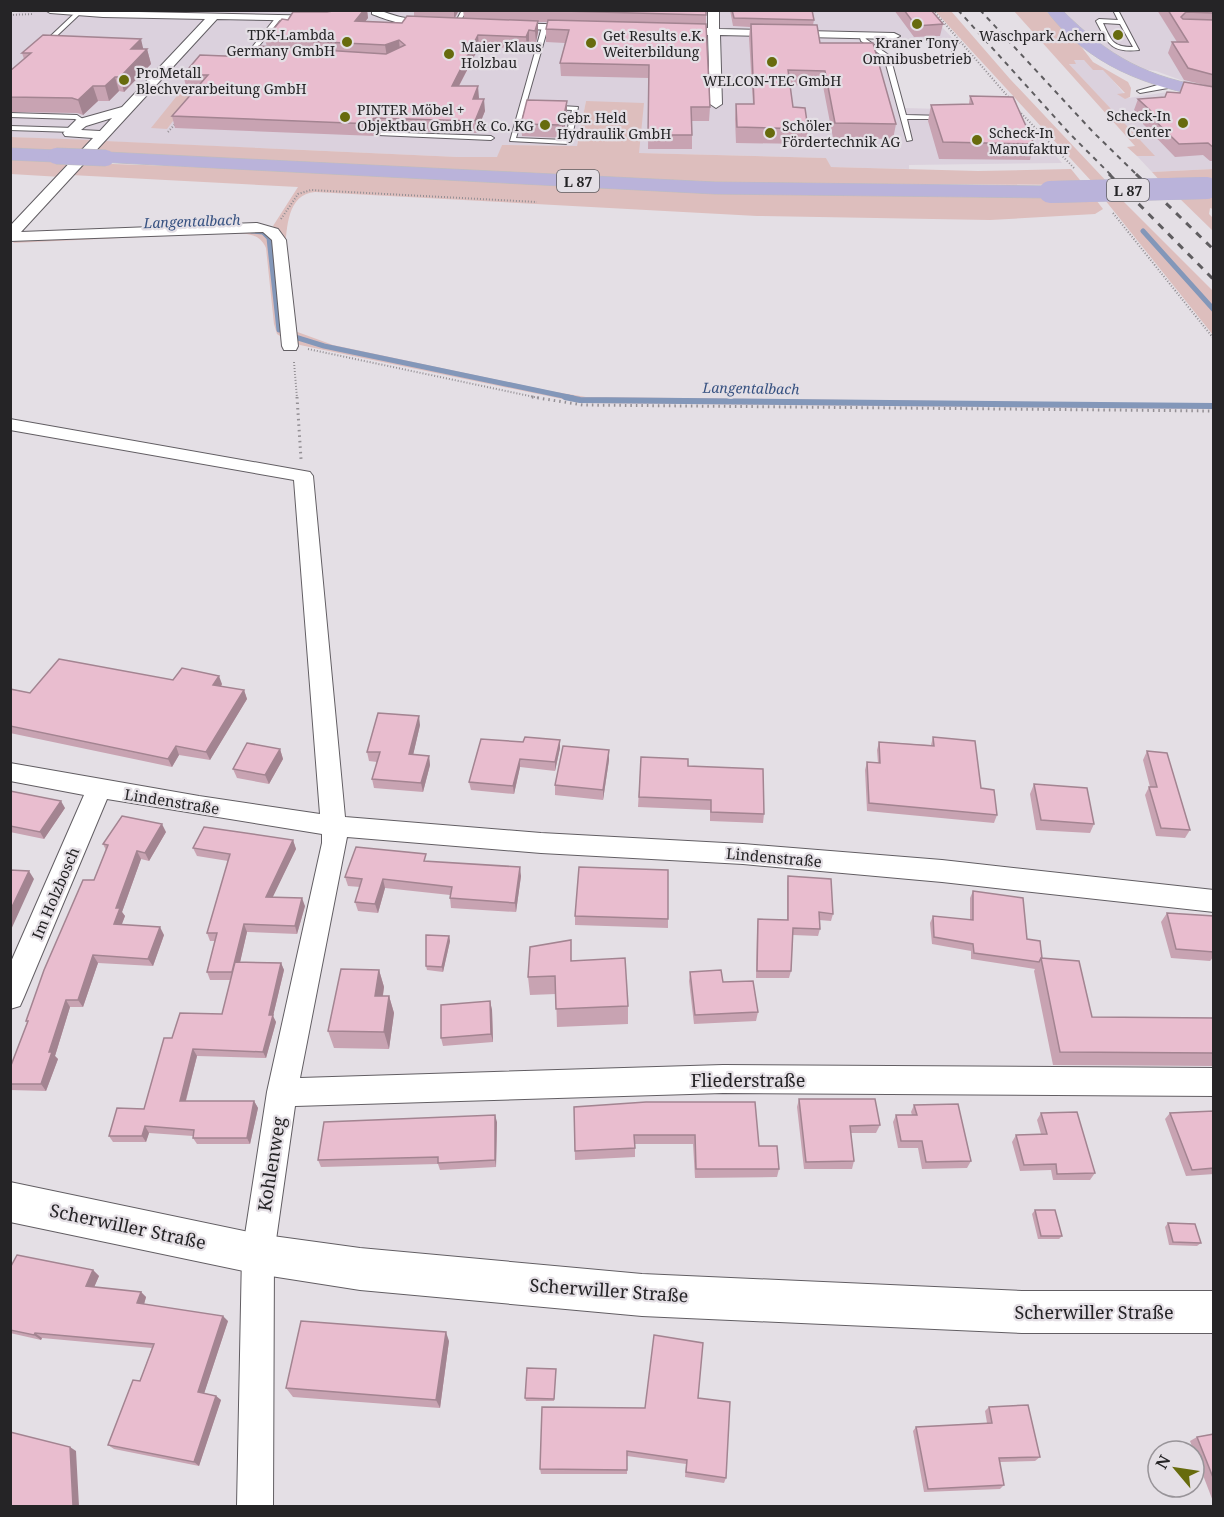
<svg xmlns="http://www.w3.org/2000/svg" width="1224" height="1517" font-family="'Noto Serif',serif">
<rect width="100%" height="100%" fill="#e4dfe5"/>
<path fill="#dbd1dd" d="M27,10l900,1 29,31 -87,-3 19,14 16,55 112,3 46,52 -153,2v4l-79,-2 -4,-9 -188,-5 -52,-52 -9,45 -75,-1 -4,12h-40l-447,-20 -1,-122z
M1059,11h154l-4,73 -23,-2 -30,-11 -22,-3 -23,-12z
M1073,60h11l19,9 25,29 40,-6 45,7v70l-61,3 -15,-16h17l-85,-92z"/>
<path fill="#ddbebd" d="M935,11h16l59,68 99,105h-15z
M1014,11h32l34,34 13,17 35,20 3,6 -1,9 -5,2 -8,-5 8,-1 -22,-23h-10l-9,-10h-10l2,4h-7l86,92h-18l-10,-9 8,-1z
M180,92l44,2 -51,27 -6,8 -16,-1z
M586,101l58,2 -5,50 187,5 5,9 147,4 93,-2 13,16 -358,-2 -633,-30 12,-12 353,16h39l5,-12 75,1z
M11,137l82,3 -10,13 -72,-2z
M10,159l63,3 -12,15 -50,-3z
M83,163l1010,33 10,13 -8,5 -105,6 -233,-4 -442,-24c-28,2 -28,36 -30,58l-2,-13 -10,-11 25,-39 -227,-12z
M1213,169v14h-51l-10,-11z
M1213,190v19l-3,-1 -1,6 4,4v13l-39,-38z
M1101,195h16l96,96v44z
M252,229l20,5 11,104 -6,-4 -3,-10 -8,-76c-7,-16 -21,-14 -37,-15l-216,10 4,-4z
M292,330l41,15 217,46 36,6 627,7v5l-631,-6 -282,-58 -6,-3z"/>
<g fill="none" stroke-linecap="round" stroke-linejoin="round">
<path stroke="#8397b9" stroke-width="5" d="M252,231l11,1 6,6 10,92
M1143,231l71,79
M295,337l29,9 249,52"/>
<path stroke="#8397b9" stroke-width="6" d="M565,397l15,3 634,6"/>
<defs>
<path id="service" d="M462,10h5l-9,15h-4z
M1113,10h5l21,40c-28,3 -31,-6 -43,-29l3,-2 19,1zM1103,23l17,1 13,23c-21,0 -22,-7 -30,-24z
M76,12l5,1 -37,35h-4v-2z
M277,16l5,1 -27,34 16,5 -3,2 -18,-3 -1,-4z
M545,25l3,2 -22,77 52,3 -7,35 -3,2 -58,-3 32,-114zM525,108l47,2 -7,30 -49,-2z
M859,34h4l3,5 24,17 16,59 38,1 2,1v2h-39l5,21 -5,1 -23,-84 -23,-16z
M1161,84h15l3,2 -39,7 -3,-2z
M10,113l67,2 10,7 -5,1 -7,-4 -65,-2z
M10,126l64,2 3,2 -3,2 -64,-2z
M376,132l115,4 3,2 -3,2 -113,-5 -2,-1z"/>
<path id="minor" d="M45,10l282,6 2,2 -6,3 -106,-2 -196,213 236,-9 21,6 8,11 12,106 -2,4h-12l-2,-4 -10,-106 -9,-8 -253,9v-15l83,-88 -28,-2 -2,-3 13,-13 46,-13 83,-88 -102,-2 -53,-4zM112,118l-12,13 -19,-1 5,-4z
M372,10c12,0 22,7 34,8 11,1 26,0 35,6 -14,10 -54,-4 -69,-10z
M708,10h11v19l175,4 6,3 -6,3 -174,-4 2,69 -6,4 -6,-4 -2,-69 -34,-1 -6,-3 6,-3h34z
M506,23l73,2 6,3 -6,3 -77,-3 -2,-2z
M10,419l300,53 3,4 32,341 196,16 202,11 199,16 272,30v22l-272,-30 -199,-18 -202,-11 -194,-16 -47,241 423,-13 491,3v28l-491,-3 -428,13 -21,148 -1,252h-36l5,-252 25,-162 55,-249v-9l-215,-35 -83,198 -4,9 -10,3v-45l74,-169 -74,-14v-18l189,33 121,18 -26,-334 -284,-50z"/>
<path id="tertiary" d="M10,1182l248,52 102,14 282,26 380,17h192v42h-192l-380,-17 -282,-26 -102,-16 -248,-52z"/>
<path id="primary" d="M1046,10h16c47,47 86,68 152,78v10c-66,-10 -127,-33 -168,-88z
M10,148l46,2 7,2 2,4 -2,4 -7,2 -46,-2z
M106,152l609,30 335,4 7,2 3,4 -3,4 -7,2 -335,-4 -616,-32 -2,-4 2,-4z"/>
</defs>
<use href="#service" stroke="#625e63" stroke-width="2"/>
<use href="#minor" stroke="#625e63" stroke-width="2"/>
<use href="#tertiary" stroke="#625e63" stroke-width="2"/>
<use href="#primary" stroke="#bebdbe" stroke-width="1"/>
<path stroke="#938f94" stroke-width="2" stroke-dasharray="1 2" stroke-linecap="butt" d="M933,10l78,90
M10,15l24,-1
M908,41l54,2
M1017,109l57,59
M168,132l8,-9
M1113,213l101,126
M281,219l17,-25 13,-4 226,12
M308,349l231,49
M294,362l3,36"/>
<path stroke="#938f94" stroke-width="3" stroke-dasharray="1.5 4" stroke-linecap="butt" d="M297,397l4,62
M532,397l51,8 631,6"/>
<use href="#service" fill="#fff" fill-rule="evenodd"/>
<use href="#minor" fill="#fff" fill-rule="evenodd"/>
<use href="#tertiary" fill="#fff" fill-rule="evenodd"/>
<use href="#primary" fill="#bab3da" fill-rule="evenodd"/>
<path stroke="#5f5d60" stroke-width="2" stroke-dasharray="5 5" stroke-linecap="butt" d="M958,10l111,123 42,42
M980,10l113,122 44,43"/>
<path stroke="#5f5d60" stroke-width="3" stroke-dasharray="7 7" stroke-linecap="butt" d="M1109,174l105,106
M1136,174l78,76"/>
<defs>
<path id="primary-bridge-far1" d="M56,156l50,2"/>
<path id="primary-bridge" d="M1050,192l157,-4"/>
</defs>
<use href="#primary-bridge-far1" stroke="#bebdbe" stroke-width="17" stroke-linecap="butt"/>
<use href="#primary-bridge" stroke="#bebdbe" stroke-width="22" stroke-linecap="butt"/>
<use href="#primary-bridge-far1" stroke="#bab3da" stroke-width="16"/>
<use href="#primary-bridge" stroke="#bab3da" stroke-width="22"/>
</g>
<path fill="#c8a3b2" d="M301,10h66l1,8 -3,3 37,2 12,-7v-6h45l-4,8h9l-1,-8h243v14l4,83 -1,14h-17v28h-44l1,-71 -88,-2 -1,-13 5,-20 -19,-1v-13l2,-7h-10v10l-2,10h-7l-2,6 -48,-1 -20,39 20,13 6,12 -9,22 -100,-3 -2,1 1,5 -200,-8 -3,-12 26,-29 -12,-1 -3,-11 67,-18 17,-10 -2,-8 23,-19 13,-8z
M730,10h82l2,10 -1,5 7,18 76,81 -3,15 -60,-1 -10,-52 -33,-1 3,22 15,22 -2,15 -70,-1 -1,-24 1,-15h17l-4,-66 1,-11 -17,-1z
M894,10h37l12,14 -3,12 -26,1z
M1157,10h57v151h-4l-7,-6 -28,2 -32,-33 1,-4 -10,-10 4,-11 27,-2 44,-11 -25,-6 -16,-27 4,-11h5z
M147,49l4,15 -27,28 -5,-1 -10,10h-11l-15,14 -6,-2 -67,-1v-41l14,-12 -2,-6z
M970,96l64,48 -4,16 -91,-1 -11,-38 3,-16 38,-1z
M567,113l-4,25 -41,-2 -1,-12z
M173,680l49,4 -1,3 23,3 3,9 -37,61 -31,-5 -7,12 -162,-34v-44l20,4z
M420,725l-7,30 16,1 1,9 -7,27 -49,-4 -2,-9 5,-17 -8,-1 -2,-9z
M933,737l48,51 16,27 -3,8 -127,-12 -2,-41 2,-8 11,1 -1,-13 2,-8 52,3z
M481,739l79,9 -5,23 -35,-4 -6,27 -43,-4 -2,-8z
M280,749l3,10 -14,25 -32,-6 -4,-9z
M1147,751l43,79 -5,8 -29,-2 -11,-41 4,-8h1l-7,-27z
M641,757l47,9 76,48 -1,9 -53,-2v-11l-72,-3z
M609,760l-6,40 -48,-5v-10z
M1034,784l60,40 -4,9 -54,-3 -6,-36z
M10,791l55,17 -21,31 -34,-7z
M166,832l-17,29 -8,-2 -19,53 3,4 -4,9 43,10 -11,31 -55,-3 -15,44h-13l-15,49 3,3 -12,32 -36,-1v-22l18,-45 -2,-2 68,-141 12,-30 -3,-6z
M293,840l3,9 -24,48 33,9 -8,28 -50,-2 -7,30 41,1 3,7 -11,46 3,6 -10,36 -69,-2 -11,45h68l4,7 -8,36h-53l-4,-6v-2l-44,-3 -3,9h-33l-4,-6 35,-27 28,-71 50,-24 9,-34h-21l-3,-8 8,-31h-5l-3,-8 21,-72 -31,-5 -4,-8z
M427,861l94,15 -5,36 -65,-4 -1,-10v-3l-65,-7 -7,25 -20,-2 -3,-9 5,-15 -12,-1 -3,-9z
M788,876l45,38 -2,7 -12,-1 1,9 -2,7 -25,-1 -2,36 -2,7h-33l1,-52 1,-7 29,1v-37z
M973,891l54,48 65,78 122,1v48l-161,-1 -19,-94 1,-2 -64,-10v-8l-39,-7 -2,-21 3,-7 37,4v-22z
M1167,913l47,3v40l-4,5 -39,-3 -10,-36z
M575,916l93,3v9l-93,-3z
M449,936l1,5 -7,31 -16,-2 -1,-4z
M572,961l56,45v18l-71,3 -1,-33 -26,1 -2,-18z
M379,970l5,17 -1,9h6l5,17 -5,36 -55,-1 -6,-17z
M690,972l68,40 -2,9 -62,3 -5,-43z
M490,1001l2,9 1,32 -50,4 -2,-8z
M799,1099l81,26 -4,8h-25l3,28 -2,8h-48l-7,-62z
M914,1105l57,56 -4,7 -45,1 -4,-21h-20l-5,-26 3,-7h16l-1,-3z
M574,1107l185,39 20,23 -2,8 -82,1 -2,-34h-58v13l-60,3z
M1214,1111v63l-28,2 -21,-57 5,-6z
M1041,1113l54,60 -5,7h-37l-2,-10 -31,1 -8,-29 4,-7 25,-1 -4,-14z
M497,1122l-1,45 -56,3 -2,-6 -117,3 -3,-7z
M1035,1210l27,26 -3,3h-21l-6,-25z
M1168,1223l33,20 -4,3 -28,-1 -4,-18z
M10,1268l83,2 6,6 -5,11 47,5 5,5 -2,7 84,17 -24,72 12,3 5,4 -22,66 -85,-17 -6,-4 32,-64 12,-33 -110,-10 -1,2 -31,-7z
M449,1341l-9,67 -147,-11 -7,-9z
M556,1372l-2,29h-28l-1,-3z
M698,1398l28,80 -2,5 -39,-6 1,-13 -59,-8v18h-86l-1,-5 105,-61z
M989,1407l51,50 -5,4 -35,1 4,23 -4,4 -76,3 -11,-61 3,-4 71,-4 -2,-12z
M1214,1434v70l-24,-63 7,-4z"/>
<path fill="#a38491" d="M364,10h3l1,8 -11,14 -2,-11z
M454,10h5l-5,9z
M538,21v11l-2,10 -1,-11z
M529,30v12l-2,6 -1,-11z
M478,35l1,12 -26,50 -1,-11z
M141,39l3,13 3,-3 4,15 -27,28 -4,-15 11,-28z
M399,40l1,11 -13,6 -2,-12z
M115,77l4,14 -10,10 -4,-15z
M93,86l5,15 -15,14 -5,-15z
M478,86l1,12 -5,12 -1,-11z
M484,99l1,12 -9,22 -1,-12z
M567,101v12l-4,25 -1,-13z
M374,118l2,12 -2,1 -2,-11z
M219,676l3,8 -6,10 -3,-9z
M244,690l3,9 -37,61 -4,-8z
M419,716l1,9 -9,39 -2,-10z
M560,740v8l-5,23v-9z
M176,746l3,9 -7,12 -4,-8z
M280,749l3,10 -14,25 -4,-9z
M609,750v10l-6,40v-10z
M429,756l1,9 -7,27 -2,-9z
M520,759v8l-6,27 -1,-8z
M61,801l4,7 -21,31 -4,-7z
M162,824l4,8 -17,29 -4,-8z
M293,840l3,9 -27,56 -3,-8z
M137,851l4,8 -19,53 3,4 -6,16 -5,-8 2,-16z
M520,867l1,9 -5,36 -1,-9z
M29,871l5,8 -24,53v-21z
M383,879l2,9 -7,25 -3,-9z
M302,898l3,8 -8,28 -2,-8z
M244,924l3,8 -11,48 -4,-8z
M160,927l4,8 -11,31 -5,-7z
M449,936l1,5 -7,31 -1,-5z
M93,955l5,8 -15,44 -5,-7z
M281,963l3,7 -11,46 3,6 -10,36 -3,-6 6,-37z
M379,970l5,17 -4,26 -5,-17z
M389,996l5,17 -5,36 -5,-17z
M66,1000l4,7 -15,49 3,3 -12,32 -5,-7 8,-32z
M490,1001l2,9 1,32 -2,-8z
M193,1049l4,7 -13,51 -4,-6z
M254,1101l4,7 -8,36 -3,-6z
M495,1115l2,7 -1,45 -1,-7z
M145,1126l4,7 -3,9 -4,-6z
M93,1270l6,6 -7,16 -6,-6z
M141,1292l5,5 -3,11 -6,-5z
M223,1316l5,5 -25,76 -5,-5z
M446,1332l3,9 -9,67 -4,-8z
M35,1333l7,5 -1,2 -7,-5z
M216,1396l5,4 -22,66 -5,-4z
M70,1447l6,4 3,55h-6z"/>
<path fill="#e9bdcf" stroke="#a38491" stroke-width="1.5" d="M339,10h25l-9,11 47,2 5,-7 131,5 -3,10 -6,-1 -3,7 -48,-2 -26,51h26l-5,13h11l-9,22 -101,-3 -2,2 1,4 -201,-8 36,-41h-25l17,-20 50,2 9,-11 127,8 19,-9 -6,-5 -14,5 -120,-6 17,-20 6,1 5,-8h34z
M526,10h180v5z
M732,10h80l2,10 -80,-2z
M904,10h27l12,14 -27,2z
M1168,10h46v3l-28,-1 -5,5 2,2 31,1v55l-26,-7 -16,-26h16z
M548,20l158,4 4,83h-19l1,28h-44l1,-70 -89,-2 9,-33 -23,-1z
M751,24l66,1 3,18h53l23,81 -61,-1 -10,-52 -37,-1 5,37 12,1 3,21 -71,-2 -1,-23h18z
M43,35l98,4 -10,10h16l-27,28h-5l-10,9h-12l-15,14 -6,-2 -62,-1v-26l21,-18h-9z
M1184,82l30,5v61l-6,-5 -29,1 -33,-32h6l-14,-13 27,-2 2,-5 13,1z
M970,96l43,1 21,47 -91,-2 -12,-37 42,-1z
M527,100l40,1 -5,24 -41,-1z
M59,659l114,21 9,-12 37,8 -6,9 31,5 -38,62 -30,-6 -8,13 -158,-33v-37l20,4z
M378,713l41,3 -10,38 20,2 -8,27 -49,-4 8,-27h-13z
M525,737l35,3 -5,22 -35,-3 -7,27 -44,-4 12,-43 42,3z
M933,737l42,4 6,47 13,2 3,25 -128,-12 -2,-41 13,1 -1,-21 55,4z
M247,743l33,6 -15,26 -32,-6z
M563,746l46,4 -6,40 -48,-5z
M1147,751l20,2 23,77 -29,-2 -12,-41h8z
M641,757l47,2v7l75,3 1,45 -53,-2v-12l-72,-3z
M1034,784l53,4 7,36 -53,-4z
M10,791l51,10 -21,31 -30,-6z
M122,816l40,8 -17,29 -8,-2 -21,57h4l-6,16 46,3 -12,32 -55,-4 -15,45h-12l-17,52h3l-11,32h-31v-16l18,-47h-2l18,-51 39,-90h11l14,-35 -5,-1z
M204,827l89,13 -27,57 36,1 -7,28 -51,-2 -12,48h-25l10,-39h-10l23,-79 -37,-6z
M356,847l70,7 -2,7 96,6 -5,36 -65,-5 2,-11 -69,-8 -8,25 -20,-2 7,-23 -17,-2z
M579,867l89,3v49l-93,-3z
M10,870l19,1 -19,40z
M788,876l43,3 2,35 -14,-2 1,17 -27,-1 -2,43h-34l1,-52 30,1z
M973,891l50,7 4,41 13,2 2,17h-1l-2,4 -65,-9 -1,-9 -39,-7 -1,-21 40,4z
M1167,913l47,3v36l-38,-3z
M426,935l23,1 -7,31 -16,-1z
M571,940v21l54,-3 3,48 -72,3 -1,-33 -27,1 2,-30z
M1041,958l38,3 13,56 122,1v35l-154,-1z
M235,962l46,1 -12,52h4l-10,37 -70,-3 -13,52h74l-7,37h-54l1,-8 -49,-4 -3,10h-33l8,-28 27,1 20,-71h8l8,-25 42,1z
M341,969l38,1 -4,26h14l-5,36 -56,-1z
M721,970l2,12 30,-1 5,31 -63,3 -5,-43z
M490,1001l1,33 -50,4v-33z
M799,1099h76l5,26 -30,1 4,35 -48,1z
M646,1102h109l4,44h18l2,23h-83l-1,-34h-61l1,13 -60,3 -1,-44z
M958,1104l13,57 -45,1 -4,-21h-21l-5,-26h21l-3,-10z
M1214,1111v57l-22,2 -22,-57z
M1077,1112l18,61 -38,1 -1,-10 -32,1 -8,-30 31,-1 -6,-21z
M495,1115v45l-57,3v-6l-120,3 6,-38z
M1035,1210h20l7,26h-21z
M1168,1223l27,1 6,19 -28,-1z
M17,1255l76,15 -7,16 55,6 -4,11 86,13 -25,76 18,4 -22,66 -86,-17 25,-65 7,1 14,-37 -119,-11 -1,2 -24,-5v-62z
M301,1321l145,11 -10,68 -150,-12z
M654,1335l49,8 -5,55 32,4 -4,76 -40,-6 1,-12 -60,-9v19l-87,-1 2,-62 103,1z
M527,1368l29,1 -2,30 -29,-1z
M1028,1405l12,52 -41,1 5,27 -76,4 -12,-62 76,-4 -3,-16z
M10,1432l60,15 3,59h-63z
M1214,1434v46l-17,-43z"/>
<g fill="#676b0d" stroke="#e4dfe5" stroke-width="2">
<circle cx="917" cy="24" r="6"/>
<circle cx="1118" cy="35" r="6"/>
<circle cx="347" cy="42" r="6"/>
<circle cx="591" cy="43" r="6"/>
<circle cx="449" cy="54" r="6"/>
<circle cx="772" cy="62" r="6"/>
<circle cx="124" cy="80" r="6"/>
<circle cx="345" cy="117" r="6"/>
<circle cx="1183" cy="123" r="6"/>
<circle cx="545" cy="125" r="6"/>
<circle cx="770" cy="133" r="6"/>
<circle cx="977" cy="140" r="6"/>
</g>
<g text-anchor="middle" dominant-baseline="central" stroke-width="4.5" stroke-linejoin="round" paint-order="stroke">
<g font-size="14" fill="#252426" stroke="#e4dfe5" text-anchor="start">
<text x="335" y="34" text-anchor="end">TDK-Lambda<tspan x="335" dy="16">Germany GmbH</tspan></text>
<text x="603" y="35">Get Results e.K.<tspan x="603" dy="16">Weiterbildung</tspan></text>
<text x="1106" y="35" text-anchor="end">Waschpark Achern</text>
<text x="917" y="42" text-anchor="middle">Kraner Tony<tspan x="917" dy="16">Omnibusbetrieb</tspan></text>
<text x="461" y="46">Maier Klaus<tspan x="461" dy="16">Holzbau</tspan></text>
<text x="136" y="72">ProMetall<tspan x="136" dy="16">Blechverarbeitung GmbH</tspan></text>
<text x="772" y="80" text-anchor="middle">WELCON-TEC GmbH</text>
<text x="357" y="109">PINTER Möbel +<tspan x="357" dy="16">Objektbau GmbH &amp; Co. KG</tspan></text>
<text x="1171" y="115" text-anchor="end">Scheck-In<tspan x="1171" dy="16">Center</tspan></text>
<text x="557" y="117">Gebr. Held<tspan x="557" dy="16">Hydraulik GmbH</tspan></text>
<text x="782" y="125">Schöler<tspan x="782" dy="16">Fördertechnik AG</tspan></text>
<text x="989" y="132">Scheck-In<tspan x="989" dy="16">Manufaktur</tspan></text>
</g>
<g fill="#e4dfe5" stroke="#5e5c5f" stroke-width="1.5">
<rect x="557" y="170" width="42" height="22" rx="4.5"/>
<rect x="1107" y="179" width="42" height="22" rx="4.5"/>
</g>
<g font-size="14" font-weight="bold" fill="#252426">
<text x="578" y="181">L 87</text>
<text x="1128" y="190">L 87</text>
</g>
<g font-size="14" font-style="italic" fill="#365181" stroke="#e4dfe5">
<text transform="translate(192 221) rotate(-2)">Langentalbach</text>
<text transform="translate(751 388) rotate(1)">Langentalbach</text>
</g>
<g font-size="15" fill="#252426" stroke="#e4dfe5">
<text transform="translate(172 801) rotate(9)">Lindenstraße</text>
<text transform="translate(774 857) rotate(5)">Lindenstraße</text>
<text transform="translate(55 893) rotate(-67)">Im Holzbosch</text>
</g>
<g font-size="18" fill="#252426" stroke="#e4dfe5">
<text x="748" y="1080">Fliederstraße</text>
<text transform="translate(271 1164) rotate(-81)">Kohlenweg</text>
<text transform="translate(128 1226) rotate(12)">Scherwiller Straße</text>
<text transform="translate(609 1290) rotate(4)">Scherwiller Straße</text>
<text x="1094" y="1312">Scherwiller Straße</text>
</g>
</g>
<rect width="1224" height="1517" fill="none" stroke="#252426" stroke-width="24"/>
<g transform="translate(1176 1469) rotate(299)"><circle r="28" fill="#e4dfe5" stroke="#989499" stroke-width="1.5"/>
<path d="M0-4.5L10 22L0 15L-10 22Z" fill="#676b0d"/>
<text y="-9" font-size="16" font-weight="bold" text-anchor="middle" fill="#252426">N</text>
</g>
</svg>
